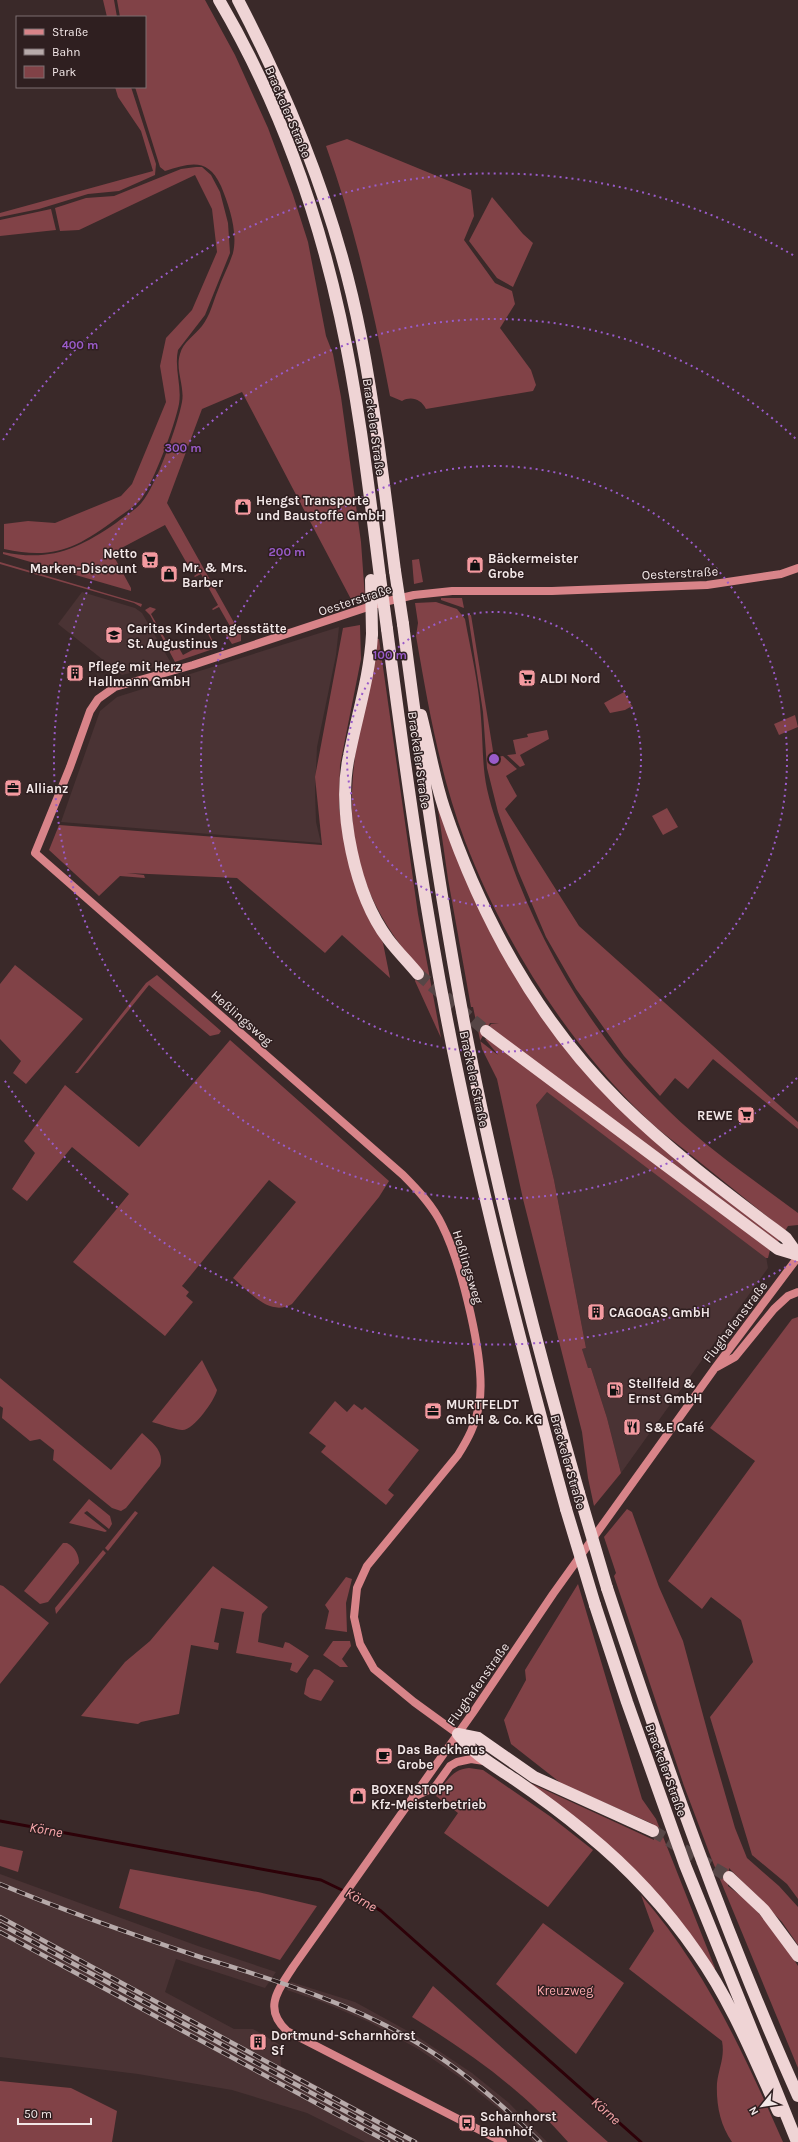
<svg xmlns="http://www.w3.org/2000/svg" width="798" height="2142" font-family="Karla,sans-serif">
<rect width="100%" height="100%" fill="#3a2929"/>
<path fill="#4a3334" d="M82,592l53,16 7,5 29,50 -49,12 -64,-51z
M339,627l-3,28 -19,92 -2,44 1,31 5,21 -260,-21 39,-111 17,-14z
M546,1091l220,165 2,12 -147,205 -14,-55 -16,-50 -3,1 -6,-20 4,-1 -32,-168 -18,-75z
M0,1874l198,72 78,26 -11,16 -89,-29 -11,33 69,37h19l27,16 1,21 139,76h-55l-58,-29 -75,-23 -94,-16 -138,-17z
M291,1982l64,20 60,33 57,38 37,30 38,39h-14l-28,-28 -43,-35 -44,-30 -49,-27 -47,-20 -35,-12z"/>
<path fill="#814247" d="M103,0h11l3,17h-10z
M117,0h88l30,55 33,73 25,67 15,47 18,94 7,18 8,43 20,145 4,56 -12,5 -111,-211 -40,17 -35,94 74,132v6l-9,3 -8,-12 7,-4 -12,-21 -6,3 -1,-1 6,-4 -17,-31 -6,3 -1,-1 6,-4 -5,-8 -6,3 -24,-42 -53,28 19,35v3l-128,-37v-2c47,10 75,-3 113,-29 8,-7 19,-12 26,-21 14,-16 36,-78 40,-100 3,-16 -7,-32 -2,-48 3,-12 15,-19 22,-28 8,-10 11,-24 16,-36 4,-12 11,-24 15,-37 5,-21 -4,-48 -12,-67 -13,-29 -31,-23 -56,-15l-5,-4 -25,-80h10v-70h-25z
M115,87h16l25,77 -1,11 -36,16 -31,3 -49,15 -39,8v-4l153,-42 -12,-40 -23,-34z
M347,139l124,51 3,26 -10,24 31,43 17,8 3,13 -15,24 31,42 5,15 -3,6 -107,18c-5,-10 -15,-13 -24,-8l-12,-5c-16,-85 -35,-169 -64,-250z
M196,167h6l9,8 9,17 8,31 2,30 -25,62 -27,35c-4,18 4,36 1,54 -4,21 -25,77 -37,94 -7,9 -17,14 -26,21 -39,29 -62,41 -112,30v-25l24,-3 27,2 66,-27 11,-12 34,-82 -6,-36 6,-28 26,-28 25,-58 -5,-43 -17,-34 -116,55 -19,1 -5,-23 31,-10 28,-2 67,-27z
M492,197l31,37 10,9 -20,44 -16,-9 -28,-37z
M51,209l5,21 -56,6v-16z
M419,559l4,23 -9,2 -2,-24z
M0,562l142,42 -1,3 -7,-4 -134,-39z
M441,598h21l2,10 -23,-8z
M436,602l21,7 8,10c6,33 14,66 16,99 2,24 1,47 6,71 5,23 14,46 22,68 35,96 86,182 160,254 39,38 85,69 129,102v12l-10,1 -3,5c-32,-26 -63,-51 -94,-76 -14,-12 -31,-23 -45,-37 -78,-75 -142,-175 -181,-277 -25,-66 -37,-136 -49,-205l2,-13 -3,-20z
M150,607l6,2 -5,5 21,37 7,-3 4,7 28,-15 -3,-6 1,-1 7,15 -41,14 -25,-47 -5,-5z
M468,615h3l23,142 9,-1 14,13 -11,7 11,20 -12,13 74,117 219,196v7l-85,-70 -25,30 -13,-11 -15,18 -36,-40 -48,-67 -30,-52 -28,-66 -20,-59 -11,-44 -4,-56z
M360,625l1,34 -21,106 -1,43 13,68 31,67 7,35 -48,-43 -17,18 -88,-75 -110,-5 17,2 1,3 -25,-2 -21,20 -50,-46 10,-25 263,20 -7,-68 28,-149z
M377,639h2l39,275 23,124 -26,-57 5,-12c-98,-111 -69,-199 -43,-330z
M624,692l8,14 -7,4 -15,3 -6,-10z
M795,715l3,12 -19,8 -5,-11z
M547,730l2,9 -29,16 5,10 -5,2 -13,-12 9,-1 -3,-14 15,-3 -1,-3z
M436,795l28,80 114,186 202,178 -2,3 -289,-215 2,-3h8l-9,-1 -10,18 18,14 -13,-16 3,-1 282,212 -2,8h-2l-219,-166 -11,13 18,75 32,168 -4,1 6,19h3l16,50 14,55 -27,33 -6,-28 -6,-46 -59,-233 -26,-120 -15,-30 -9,-42h-2l-23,-128z
M667,808l11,19 -15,8 -11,-19z
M15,965l68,54 -57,65 -13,-11 8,-12 -21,-22v-55z
M157,975l64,56 -2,3 -9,2 -61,-51 -71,88h-3l71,-90z
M230,1040l159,141 -10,16 -87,107c-23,13 -42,-12 -59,-26l63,-76 -27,-22 -87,106 7,6 -3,4 7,6 -28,34 -92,-74 56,-68 -57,-47 -45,54 -15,-12 23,-36 -11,-12 41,-56 74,62z
M798,1317v582l-11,-15 -35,-29 -42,-138 43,-55 -12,-42 -30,-23 -9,12 -34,-28 87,-120 -45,-33 82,-109z
M202,1360l15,30c-2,10 -24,41 -35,40 -10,-1 -21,-6 -30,-8z
M0,1378l111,92 31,-37c10,9 23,19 18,33l-34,42 -5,3 -9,-3 -59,-48 1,-10 -14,-11 -10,2 -28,-23 1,-10 -3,-2z
M335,1401l12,11 7,-8 8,6 3,-3 54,43 -31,40 6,5 -8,10 -65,-53 5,-6 -17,-13z
M89,1499l21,17 2,8 -3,5 -22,-18 -3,2 23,18 -2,1 -36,-9z
M627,1509l5,3 27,75 24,54 30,111 22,76 12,30 32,28 19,21v38l-16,-23 -53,-54 -1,18 21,16 31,36 18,28v102l-86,-208 -28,-74 -70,-210 2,-3 -12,-36z
M135,1511l3,2 -30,38 -3,-3z
M63,1543h4c8,4 12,12 12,20l-31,39 -8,2 -16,-13z
M103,1550l3,3 -50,61 -1,-6z
M213,1566l55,41 -6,7 -4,28 25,6 2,-6 4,1 20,13 -12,17 -7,-3 2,-7 -56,-10 8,-41 -23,-4 -7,34 5,1 -1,7 -27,-5 -12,69 -38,8 -3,2 -57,-8 44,-54 25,-21z
M346,1577l6,2 -6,24 1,29 -22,-3 4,-18 -4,-6z
M578,1584l64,215 14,20 59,149 -1,1 -28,-41 -156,-145 124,57 -1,-16 -91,-40 -51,-40 -7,-24 22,-40 -1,-10z
M0,1585l3,1 46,37 -49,61z
M333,1641h17l1,5 -9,13 6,8h-8l-17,-12z
M314,1669l5,1 15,11 -13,20 -11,-3 -6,-4 3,-15z
M469,1768l14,2 68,47 42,33 -45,57 -104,-74 14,-20 -22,-17c9,-13 16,-27 33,-28z
M0,1846l23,5 -5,21 -18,-6z
M130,1869l128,23 59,14 -37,54 -161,-52z
M641,1895c64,73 103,159 142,247h-51c-12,-17 -16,-38 -15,-59 2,-16 8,-26 5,-42l-93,-72 25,-38z
M543,1923l81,60 -48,71 -80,-70z
M433,1986l175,156h-40c-44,-51 -99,-90 -156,-125z
M0,2081l71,7 46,23 -5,31h-112z"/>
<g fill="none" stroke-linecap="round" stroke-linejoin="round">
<path stroke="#2d0108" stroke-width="3" d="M0,1821l321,59 48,23 12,8 260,231"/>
<path stroke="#564646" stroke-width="12" stroke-dasharray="12 6" stroke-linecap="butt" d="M418,974l68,57
M653,1831l76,46"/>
<path stroke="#d88489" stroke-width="8" d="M717,1367l18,-10 39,-48 14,-13 10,-4
M458,1734l-44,-32 -40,-33 -14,-25 -6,-27 3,-29 10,-22 91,-111c10,-16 18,-31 21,-50 8,-41 -18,-142 -37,-180 -9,-19 -24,-35 -39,-50l-368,-322 35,-86 20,-56 8,-12 17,-12 78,-22 187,-62 34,-8 38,-4h100l155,-6 74,-11 17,-6
M413,1797l22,-10 15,-21 7,-4 14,-3 13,2
M503,2142l-216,-111c-25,-23 -8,-42 6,-64l181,-256 79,-117 162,-226 83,-111"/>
<path stroke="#efd4d5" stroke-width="12" d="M219,0c57,97 97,206 121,316 19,86 29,174 40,261
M238,0c56,107 100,218 123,337 15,78 24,156 34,234
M403,624c18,140 38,280 65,419 30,152 68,301 111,450
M387,629c20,153 41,305 73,455 30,143 67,284 106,425
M372,634c-2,42 -15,81 -23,122 -12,55 6,139 39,183 9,12 20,23 30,35
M421,715c8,31 13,63 23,93 37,109 94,213 176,294 52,51 109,93 166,136l12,17
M486,1031l292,218 20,6
M607,1588c57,172 117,343 191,508
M595,1605l32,97 58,163 112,277
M458,1734c15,20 35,31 56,45 25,17 49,35 72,54 43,35 80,75 111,120 34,48 57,105 81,158
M458,1734l20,4 56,39 119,54
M729,1877l35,33 34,46"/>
<defs>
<path id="rail" d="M0,1884c65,27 131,50 197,72 73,23 146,44 212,82 49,28 91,64 131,104
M0,1917l415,225
M0,1924l402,218
M0,1932l388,210"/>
</defs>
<use href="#rail" stroke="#b7aaaa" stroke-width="4.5"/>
<use href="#rail" stroke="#2f1f20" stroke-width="3" stroke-dasharray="9" stroke-linecap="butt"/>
<path stroke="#efd4d5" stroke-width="12" d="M395,571l8,53
M380,577l7,52
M371,580l1,54
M579,1493l28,95
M566,1509l29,96"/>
</g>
<g fill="none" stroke="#995bc9" stroke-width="2" stroke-dasharray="2 4">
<circle cx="494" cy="759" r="147"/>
<circle cx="494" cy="759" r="293"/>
<path d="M797 1078A440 440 0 1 1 797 440"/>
<path d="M796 1261A586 586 0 0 1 3 1078M3 440A586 586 0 0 1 796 257"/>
</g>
<defs>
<symbol id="shop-square" viewBox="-11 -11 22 22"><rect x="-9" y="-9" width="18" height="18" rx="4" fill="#f49aa0" stroke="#2f1f20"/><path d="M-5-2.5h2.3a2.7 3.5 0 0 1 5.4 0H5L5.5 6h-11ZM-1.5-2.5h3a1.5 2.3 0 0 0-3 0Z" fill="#111"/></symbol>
<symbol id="supermarket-square" viewBox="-11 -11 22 22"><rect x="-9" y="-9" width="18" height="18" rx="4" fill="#f49aa0" stroke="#2f1f20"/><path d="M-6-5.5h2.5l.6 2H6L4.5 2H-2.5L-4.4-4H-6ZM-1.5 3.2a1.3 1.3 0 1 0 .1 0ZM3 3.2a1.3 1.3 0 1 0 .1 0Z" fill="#111"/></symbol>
<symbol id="school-square" viewBox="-11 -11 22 22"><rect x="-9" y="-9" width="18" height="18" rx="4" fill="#f49aa0" stroke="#2f1f20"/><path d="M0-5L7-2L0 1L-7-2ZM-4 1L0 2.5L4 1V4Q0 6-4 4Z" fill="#111"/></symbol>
<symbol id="building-square" viewBox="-11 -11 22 22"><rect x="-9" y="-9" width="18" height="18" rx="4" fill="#f49aa0" stroke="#2f1f20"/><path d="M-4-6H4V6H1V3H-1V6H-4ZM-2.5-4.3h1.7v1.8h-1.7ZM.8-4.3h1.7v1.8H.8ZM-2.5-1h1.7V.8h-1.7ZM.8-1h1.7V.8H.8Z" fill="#111"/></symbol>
<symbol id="office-square" viewBox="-11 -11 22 22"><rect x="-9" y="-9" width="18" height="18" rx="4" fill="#f49aa0" stroke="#2f1f20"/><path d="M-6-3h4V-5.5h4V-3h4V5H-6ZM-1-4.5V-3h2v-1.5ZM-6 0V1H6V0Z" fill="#111"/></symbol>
<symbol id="fuel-square" viewBox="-11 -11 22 22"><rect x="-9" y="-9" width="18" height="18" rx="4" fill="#f49aa0" stroke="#2f1f20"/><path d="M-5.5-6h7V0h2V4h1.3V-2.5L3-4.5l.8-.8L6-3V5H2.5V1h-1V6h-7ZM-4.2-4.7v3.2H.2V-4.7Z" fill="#111"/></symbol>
<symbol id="restaurant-square" viewBox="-11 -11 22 22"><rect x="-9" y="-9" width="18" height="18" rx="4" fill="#f49aa0" stroke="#2f1f20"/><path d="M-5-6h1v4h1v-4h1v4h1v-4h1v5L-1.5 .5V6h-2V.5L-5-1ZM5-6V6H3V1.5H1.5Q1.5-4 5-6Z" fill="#111"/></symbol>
<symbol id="cafe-square" viewBox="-11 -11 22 22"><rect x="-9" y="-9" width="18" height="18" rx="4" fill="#f49aa0" stroke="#2f1f20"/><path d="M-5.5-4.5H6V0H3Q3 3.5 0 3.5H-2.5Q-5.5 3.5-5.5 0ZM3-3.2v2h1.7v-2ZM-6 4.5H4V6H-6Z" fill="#111"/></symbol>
<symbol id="bus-square" viewBox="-11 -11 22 22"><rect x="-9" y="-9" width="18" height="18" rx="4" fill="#f49aa0" stroke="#2f1f20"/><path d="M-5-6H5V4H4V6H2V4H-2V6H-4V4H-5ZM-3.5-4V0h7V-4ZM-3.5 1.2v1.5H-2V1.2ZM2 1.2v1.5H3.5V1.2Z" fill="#111"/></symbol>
</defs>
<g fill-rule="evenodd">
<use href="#shop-square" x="233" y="497" width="20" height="20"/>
<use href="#supermarket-square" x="140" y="550" width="20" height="20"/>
<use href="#shop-square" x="465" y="555" width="20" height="20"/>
<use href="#shop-square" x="159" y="564" width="20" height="20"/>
<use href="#school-square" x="104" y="625" width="20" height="20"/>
<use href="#building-square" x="65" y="663" width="20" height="20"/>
<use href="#supermarket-square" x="517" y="668" width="20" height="20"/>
<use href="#office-square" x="3" y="778" width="20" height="20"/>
<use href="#supermarket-square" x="736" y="1105" width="20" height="20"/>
<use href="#building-square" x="586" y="1302" width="20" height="20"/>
<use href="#fuel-square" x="605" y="1380" width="20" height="20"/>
<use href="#office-square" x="423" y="1401" width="20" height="20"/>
<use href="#restaurant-square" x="622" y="1417" width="20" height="20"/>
<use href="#cafe-square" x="374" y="1746" width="20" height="20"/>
<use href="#shop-square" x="348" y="1786" width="20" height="20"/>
<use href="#building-square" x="248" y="2032" width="20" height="20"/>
<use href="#bus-square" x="457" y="2113" width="20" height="20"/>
</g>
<g text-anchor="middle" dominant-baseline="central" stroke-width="3" stroke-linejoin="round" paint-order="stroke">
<g font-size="13" fill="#f2e7e7" stroke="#2f1f20">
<text transform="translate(288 112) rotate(67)">Brackeler Straße</text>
<text transform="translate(374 427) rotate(82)">Brackeler Straße</text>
<text transform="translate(680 573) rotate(-3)">Oesterstraße</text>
<text transform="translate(355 600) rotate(-18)">Oesterstraße</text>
<text transform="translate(419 760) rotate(82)">Brackeler Straße</text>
<text transform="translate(242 1018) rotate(41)">Heßlingsweg</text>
<text transform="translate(474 1079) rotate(78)">Brackeler Straße</text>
<text transform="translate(468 1267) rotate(73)">Heßlingsweg</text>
<text transform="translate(735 1322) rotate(-53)">Flughafenstraße</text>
<text transform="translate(568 1462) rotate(74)">Brackeler Straße</text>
<text transform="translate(478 1684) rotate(-55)">Flughafenstraße</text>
<text transform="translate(666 1770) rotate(70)">Brackeler Straße</text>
</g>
<g font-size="13" font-weight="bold" fill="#f2e7e7" stroke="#2f1f20" text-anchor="start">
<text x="256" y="500">Hengst Transporte<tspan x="256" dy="15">und Baustoffe GmbH</tspan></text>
<text x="137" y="553" text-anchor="end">Netto<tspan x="137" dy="15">Marken-Discount</tspan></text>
<text x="488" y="558">Bäckermeister<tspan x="488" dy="15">Grobe</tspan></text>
<text x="182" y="567">Mr. &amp; Mrs.<tspan x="182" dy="15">Barber</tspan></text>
<text x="127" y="628">Caritas Kindertagesstätte<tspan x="127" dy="15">St. Augustinus</tspan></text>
<text x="88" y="666">Pflege mit Herz<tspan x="88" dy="15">Hallmann GmbH</tspan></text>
<text x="540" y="678">ALDI Nord</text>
<text x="26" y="788">Allianz</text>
<text x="733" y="1115" text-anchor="end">REWE</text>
<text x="609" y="1312">CAGOGAS GmbH</text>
<text x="628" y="1383">Stellfeld &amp;<tspan x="628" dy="15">Ernst GmbH</tspan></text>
<text x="446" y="1404">MURTFELDT<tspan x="446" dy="15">GmbH &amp; Co. KG</tspan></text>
<text x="645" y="1427">S&amp;E Café</text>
<text x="397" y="1749">Das Backhaus<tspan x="397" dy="15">Grobe</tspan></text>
<text x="371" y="1789">BOXENSTOPP<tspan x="371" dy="15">Kfz-Meisterbetrieb</tspan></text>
<text x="271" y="2035">Dortmund-Scharnhorst<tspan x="271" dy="15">Sf</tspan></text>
<text x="480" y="2116">Scharnhorst<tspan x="480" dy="15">Bahnhof</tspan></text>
</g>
<g font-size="13" fill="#fca9ae" stroke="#2f1f20">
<text x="565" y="1990">Kreuzweg</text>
</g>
<g font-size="14" font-style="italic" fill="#fdaaae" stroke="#2f1f20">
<text transform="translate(46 1830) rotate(10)">Körne</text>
<text transform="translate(361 1900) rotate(29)">Körne</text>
<text transform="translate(606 2111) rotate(42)">Körne</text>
</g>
</g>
<circle cx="494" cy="759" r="6" fill="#995bc9" stroke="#2f1f20" stroke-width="2"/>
<g font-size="12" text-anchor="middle" font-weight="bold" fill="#995bc9" stroke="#2f1f20" stroke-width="3" stroke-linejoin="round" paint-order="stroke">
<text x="80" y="349">400 m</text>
<text x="183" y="452">300 m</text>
<text x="287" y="556">200 m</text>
<text x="390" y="659">100 m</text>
</g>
<rect x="16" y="16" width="130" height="72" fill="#2f1f20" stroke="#7d6f70"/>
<rect x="24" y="29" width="20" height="6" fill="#d88489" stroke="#7d6f70"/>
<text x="52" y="36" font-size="12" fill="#f2e7e7">Straße</text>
<rect x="24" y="49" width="20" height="6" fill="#b7aaaa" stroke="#7d6f70"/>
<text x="52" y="56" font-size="12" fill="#f2e7e7">Bahn</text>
<rect x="24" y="66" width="20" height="12" fill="#814247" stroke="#7d6f70"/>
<text x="52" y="76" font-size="12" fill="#f2e7e7">Park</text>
<g transform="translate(762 2106) rotate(240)" stroke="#2f1f20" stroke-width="3" paint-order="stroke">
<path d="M0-3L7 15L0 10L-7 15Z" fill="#f2e7e7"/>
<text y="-6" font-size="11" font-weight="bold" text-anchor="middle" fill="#f2e7e7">N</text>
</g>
<path d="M18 2118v6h73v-6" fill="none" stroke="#f2e7e7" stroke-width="2"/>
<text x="24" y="2118" font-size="12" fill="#f2e7e7" stroke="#2f1f20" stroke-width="3" paint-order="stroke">50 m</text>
</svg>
